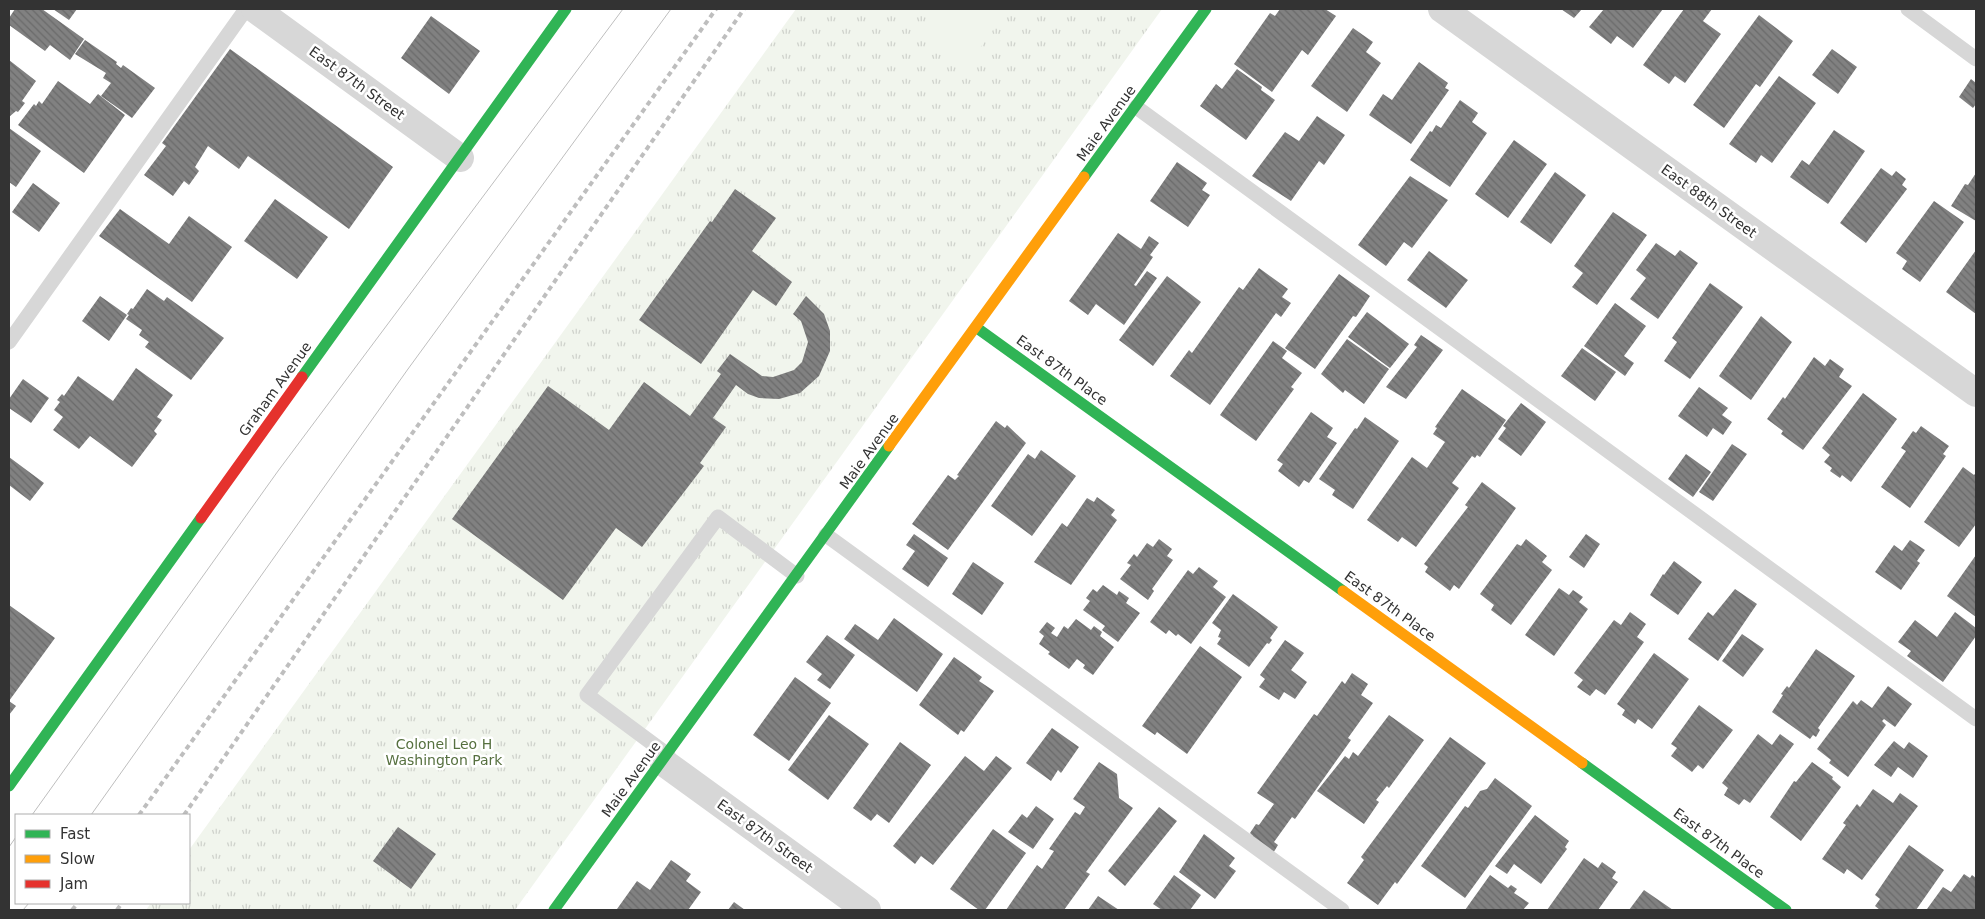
<svg xmlns="http://www.w3.org/2000/svg" width="1985" height="919" font-family="'DejaVu Sans',sans-serif">
<defs>
<pattern id="grass-tufts" width="24" height="20" patternUnits="userSpaceOnUse" patternTransform="scale(1.25)"><rect width="24" height="20" fill="#f1f5ed"/><path d="M3 7l-1-3M5 7V3M7 7l1-3M15 17l-1-3M17 17v-4M19 17l1-3" fill="none" stroke="#cfd2cc"/></pattern>
<pattern id="building-back-hatch" width="6" height="6" patternUnits="userSpaceOnUse" patternTransform="scale(1.25)"><rect width="6" height="6" fill="#818181"/><path d="M-1 5l2 2M0 0l6 6M5-1l2 2" fill="none" stroke="#6a6a6a"/></pattern>
</defs>
<rect width="100%" height="100%" fill="#fff"/>
<path fill="url(#grass-tufts)" d="M796,9h366l-647,901h-369l5,-7h38v-53z"/>
<path fill="#f1f5ed" d="M939,9h69l-40,56 -46,-32z"/>
<path fill="url(#building-back-hatch)" d="M15,9h27l42,30 -14,21 -20,-15 -5,6 -36,-26v-7z
M53,9h24l-8,11z
M1280,9h45l11,7 -28,39 -6,-5 -30,42 -38,-28 36,-51 5,3z
M1561,9h21l-8,9z
M1604,9h59l-30,39 -16,-12 -6,8 -22,-17z
M1684,9h28l-9,12 18,13 -36,49 -10,-7 -6,8 -26,-19z
M1759,15l34,26 -33,46 -4,-3 -32,44 -31,-23z
M431,16l49,35 -31,43 -48,-36z
M1353,28l20,14 -7,10 15,11 -34,49 -36,-26z
M85,40l32,22 -1,2 5,4 2,-3 32,23 -23,30 -31,-22 10,-13 -8,-5 3,-5 -31,-19z
M230,49l163,118 -44,62 -101,-73 -9,13 -31,-23 -13,21 4,4 -10,14 -5,-4 -11,15 -29,-21 22,-29 -4,-3z
M1832,49l25,18 -19,27 -26,-19z
M9,60l27,21 -14,20 3,2 -7,9 -2,-1 -7,6z
M1419,62l29,21 -3,5 4,2 -38,54 -42,-29 14,-21 9,6z
M1237,69l25,18 -1,3 14,10 -29,40 -46,-34 16,-22 6,5z
M1779,76l37,27 -44,60 -11,-8 -5,8 -27,-19z
M1971,79l5,4v21l-3,4 -14,-11z
M58,81l32,23 8,-10 27,21 -41,58 -66,-48 16,-21 2,2 3,-5 3,3z
M1460,100l18,13 -6,9 15,11 -37,54 -40,-27 20,-29 2,1 4,-7 5,3z
M1317,116l28,19 -21,30 -5,-4 -28,40 -39,-25 33,-44 14,9z
M9,128l32,23 -25,36 -7,-5z
M1834,130l31,21 -37,53 -38,-27 12,-17 7,5z
M1514,140l33,24 -39,54 -33,-24z
M1177,162l30,21 -5,7 8,5 -22,32 -38,-26z
M1881,168l11,8 4,-5 10,8 -4,6 5,4 -41,54 -26,-20z
M1555,172l31,23 -35,49 -31,-22z
M1976,173v48l-25,-15 14,-22 3,1z
M1410,176l38,24 -36,48 -8,-6 -18,24 -28,-21z
M33,183l27,20 -21,29 -27,-20z
M735,189l41,29 -24,33 40,31 -16,24 -23,-16 -52,74 -62,-44 71,-99 2,1z
M275,199l53,38 -31,42 -53,-38z
M1934,201l30,21 -44,60 -18,-13 5,-8 -11,-8z
M120,209l49,35 20,-28 43,31 -40,55 -93,-66z
M1613,212l34,23 -50,70 -25,-18 11,-14 -9,-7z
M1118,233l23,16 8,-13 10,7 -9,12 3,2 -19,28 2,1 11,-15 10,7 -33,47 -28,-21 -8,11 -19,-14z
M1656,243l19,13 5,-6 18,13 -40,56 -28,-20 16,-21 -10,-8z
M1976,250v64l-30,-22z
M1429,251l39,29 -22,28 -39,-28z
M1259,268l29,21 -6,8 9,6 -10,14 -5,-4 -66,92 -40,-29 19,-26 3,3 47,-66 4,3z
M1339,274l31,22 -14,21 -3,-1 -38,53 -30,-21z
M1167,276l34,26 -48,64 -34,-26z
M1710,283l33,24 -53,72 -26,-18 13,-19 -5,-4z
M147,289l17,12 3,-4 57,41 -33,42 -46,-33 4,-5 -10,-7 3,-5 -16,-11 3,-4 -2,-1 4,-6 2,1z
M100,296l27,19 -18,26 -27,-20z
M806,296l18,18 6,17v20l-11,25 -19,17 -21,6 -20,-1 -11,-4 -12,-9 -23,33 13,9 -26,36 4,3 -62,81 -26,-19 -53,72 -111,-81 96,-133 61,44 35,-48 46,34 31,-42 -4,-3 13,-17 32,22 11,1 21,-7 8,-8 6,-20 -7,-21 -8,-7z
M1615,303l31,23 -22,30 10,7 -9,13 -41,-30z
M1367,312l42,32 -19,24 -42,-31z
M1761,316l31,26 -41,58 -32,-24z
M1421,335l22,15 -37,49 -20,-12 31,-40 -3,-2z
M1347,339l42,30 -25,35 -19,-14 -2,3 -22,-19z
M1273,341l14,10 -5,7 20,15 -11,14 3,2 -38,52 -36,-26z
M1582,348l34,24 -21,29 -34,-25z
M1814,357l11,9 5,-7 14,10 -5,8 13,9 -49,64 -22,-16 2,-3 -16,-12 16,-22 2,2z
M136,368l37,27 -16,22 5,3 -8,11 3,3 -25,33 -42,-31 -11,13 -26,-19 10,-13 -9,-7 6,-8 -3,-2 5,-6 2,2 14,-20 35,25z
M23,379l26,19 -18,25 -22,-15v-9z
M1699,387l29,21 -6,7 10,7 -9,13 -10,-7 -6,9 -29,-21z
M1462,389l44,31 -26,37 -3,-2 -2,3 -3,-2 -20,27 7,5 -43,59 -14,-10 -4,5 -31,-22 45,-63 15,11 18,-26 -12,-8 4,-6 -2,-1z
M1863,393l34,26 -46,63 -9,-7 -2,3 -10,-7 2,-3 -8,-6 6,-7 -8,-7z
M1521,403l25,19 -25,34 -23,-17 8,-11 -3,-2z
M1311,412l22,16 -6,9 10,6 -28,40 -5,-3 -5,7 -21,-16 5,-7 -6,-4z
M1365,417l34,24 -46,68 -21,-14 3,-5 -16,-11 36,-51 2,1z
M996,421l9,7 2,-3 19,18 -78,107 -36,-26 36,-49 7,5 4,-4 -2,-1z
M1921,426l28,20 -6,8 3,2 -36,52 -29,-21 25,-36 -5,-3 12,-17 3,2z
M1732,444l15,10 -34,47 -14,-9z
M1041,450l35,26 -44,60 -41,-30 37,-52 7,5z
M1686,454l25,18 -18,25 -25,-18z
M9,457l35,26 -14,18 -21,-16z
M1963,467l11,8 2,-2v51l-17,23 -35,-25z
M1482,482l34,26 -57,81 -5,-4 -4,6 -25,-19 3,-5 -4,-3 44,-57 -3,-2z
M1097,497l18,13 -4,5 6,5 -46,65 -37,-23 28,-39 5,4 20,-29 7,4z
M914,534l34,24 -20,29 -26,-18 13,-18 -9,-6z
M1586,534l14,10 -16,24 -15,-11z
M1159,539l13,10 -5,7 6,4 -21,29 2,2 -6,9 -28,-21 11,-14 -4,-2 7,-9 3,3 10,-14 6,4z
M1526,539l21,17 -5,6 10,8 -41,55 -20,-15 3,-5 -14,-11 37,-50 4,2z
M1910,540l15,10 -8,11 3,2 -19,27 -26,-18 19,-27 8,6z
M1976,555v62l-29,-21z
M1674,561l28,21 -24,33 -28,-20 13,-21 1,1z
M973,562l31,21 -22,32 -30,-21z
M1199,567l19,14 -5,6 13,10 -35,47 -13,-10 -2,2 -7,-6 -3,4 -16,-12 38,-52 5,4z
M1103,585l14,10 2,-4 10,7 -3,5 14,10 -22,29 -16,-12 3,-4 -22,-16 7,-9 -4,-3 7,-9 4,3z
M1559,588l10,7 4,-5 10,7 -4,5 9,7 -34,47 -29,-21z
M1735,589l22,15 -39,57 -30,-22 20,-27 5,4z
M1233,594l45,33 -8,11 2,2 -3,4 -2,-1 -18,24 -32,-23 4,-6 -3,-1 3,-7 -9,-7z
M9,605l46,33 -46,63 7,5 -7,9z
M1630,612l16,12 -9,13 7,5 -39,53 -9,-6 -6,7 -13,-9 6,-7 -9,-7 40,-53 7,5z
M1955,612l21,16v8l-33,46 -36,-26 4,-5 -13,-9 17,-22 22,17z
M894,618l49,36 -26,38 -73,-53 11,-15 23,16z
M1076,619l15,11 3,-4 8,6 -2,4 14,11 -21,28 -10,-7 2,-3 -8,-6 -8,10 -21,-15 2,-2 -11,-8 5,-8 -5,-4 8,-10 8,6 -4,5 6,4 7,-11 4,3z
M1742,634l22,15 -21,28 -21,-16z
M827,635l28,20 -25,34 -13,-9 5,-6 -16,-12z
M1285,640l19,13 -13,17 16,12 -12,17 -11,-7 -5,8 -20,-13 6,-8 -5,-4z
M1200,646l42,31 -55,77 -30,-22 -2,3 -13,-9z
M1816,649l39,27 -37,52 2,2 -4,7 -3,-2 -3,4 -38,-27 11,-17 -2,-1 6,-8 2,2z
M1654,653l35,26 -37,50 -14,-10 -3,5 -13,-9 3,-5 -8,-6z
M954,657l28,20 -3,4 15,10 -30,41 -3,-2 -3,5 -39,-30z
M1352,673l16,11 -7,11 12,8 -25,35 3,2 -56,79 -3,-2 -18,25 4,3 -6,10 -22,-15 3,-4 -3,-3 6,-9 3,1 15,-21 -17,-11 57,-79 3,2 25,-35 3,3z
M795,677l36,26 -42,58 -36,-26z
M1888,686l24,18 -17,23 -11,-8 -2,2 4,4 -38,52 -19,-14 2,-3 -14,-11 36,-48 4,4 4,-5 11,8z
M1699,705l34,25 -30,39 -5,-4 -6,7 -21,-16 6,-8 -6,-4z
M829,715l40,29 -41,56 -40,-30z
M1389,715l35,25 -35,48 -2,-2 -11,14 3,2 -15,22 -47,-33 28,-35 4,3 4,-7 5,4z
M1052,728l27,19 -18,26 -3,-3 -7,11 -25,-18z
M1758,734l14,11 8,-11 14,10 -44,59 -6,-4 -5,6 -15,-10 4,-7 -6,-5z
M1450,737l36,26 -89,121 -2,-2 -17,23 -31,-22 17,-23 -3,-3z
M1894,741l10,8 5,-7 19,14 -15,22 -15,-11 -7,10 -17,-12z
M900,742l31,23 -42,58 -12,-9 -6,7 -18,-13z
M965,756l19,15 12,-15 16,12 -79,97 -12,-9 -6,8 -22,-18z
M1099,762l18,12 2,24 14,10 -47,64 4,2 -26,36h-58l31,-45 5,4 12,-18 -5,-2 26,-37 5,3 5,-8 -12,-8z
M1812,762l21,15 -1,2 9,8 -40,54 -31,-24 24,-36 2,1z
M1495,778l37,28 -67,92 -44,-32 44,-60 3,2 12,-17 7,-2z
M1873,789l20,14 7,-10 18,13 -56,74 -15,-11 -3,5 -22,-15 24,-34 -3,-2 14,-19 3,3z
M1036,806l18,13 -21,30 -25,-17 14,-18 5,4z
M1159,807l18,14 -52,65 -17,-15z
M1535,815l34,26 -4,6 2,2 -26,35 -27,-20 -7,10 -12,-8z
M398,827l38,27 -25,35 -38,-28z
M993,829l33,24 -41,57h-6l-29,-21z
M1204,834l31,24 -6,8 7,5 -21,28 -36,-27z
M1909,845l35,25 -28,40h-36l-5,-4 5,-7 -5,-4z
M1584,858l14,10 4,-6 14,10 -4,6 6,4 -20,28h-51z
M671,860l20,14 -5,7 15,11 -13,18 -71,-1 20,-28 13,9z
M1964,874l6,4 2,-3 4,3v32l-49,-1 16,-22 8,5z
M1174,875l27,20 -11,15h-28l-9,-6z
M1490,875l18,13 3,-3 6,4 -3,4 15,10 -6,7h-58z
M1644,890l29,20h-44z
M1098,896l21,14h-31z
M734,902l11,8h-17z"/>
<g fill="none" stroke-linecap="round" stroke-linejoin="round">
<path stroke="#d7d7d7" stroke-width="15" d="M1908,9l68,50
M1136,107l840,612
M9,342l237,-333
M826,535l516,375
M668,755l-81,-60 131,-178 79,59"/>
<path stroke="#d7d7d7" stroke-width="28" d="M255,9l205,149
M1442,9l534,384
M663,762l204,148"/>
<path stroke="#30b455" stroke-width="11" d="M1084,177l122,-168
M977,328l366,263
M302,377l264,-368
M1582,763l204,147
M9,786l192,-268
M554,910l335,-464"/>
<path stroke="#ff9f0a" stroke-width="11" d="M889,446l195,-269
M1343,591l239,172"/>
<path stroke="#e5322d" stroke-width="11" d="M201,518l101,-141"/>
<path stroke="#bebebe" stroke-width="1" d="M32,815l246,-344 345,-462
M91,815l317,-446 263,-360
M9,847l7,-10
M23,910l6,-7"/>
<path stroke="#bebebe" stroke-width="4" stroke-dasharray="5 4" stroke-linecap="butt" d="M139,815l577,-806
M184,815l560,-806
M72,910l6,-7
M117,910l5,-7"/>
</g>
<g text-anchor="middle" dominant-baseline="central" stroke-width="5" stroke-linejoin="round" paint-order="stroke">
<g font-size="14" fill="#333" stroke="#fff">
<text transform="translate(357 83) rotate(36)">East 87th Street</text>
<text transform="translate(1106 123) rotate(-54)">Maie Avenue</text>
<text transform="translate(1709 201) rotate(36)">East 88th Street</text>
<text transform="translate(1062 370) rotate(36)">East 87th Place</text>
<text transform="translate(275 389) rotate(-54)">Graham Avenue</text>
<text transform="translate(869 451) rotate(-54)">Maie Avenue</text>
<text transform="translate(1390 606) rotate(36)">East 87th Place</text>
<text transform="translate(631 779) rotate(-54)">Maie Avenue</text>
<text transform="translate(765 836) rotate(36)">East 87th Street</text>
<text transform="translate(1719 843) rotate(36)">East 87th Place</text>
</g>
<g font-size="14" fill="#56703f" stroke="#fff">
<text x="444" y="744">Colonel Leo H<tspan x="444" dy="16">Washington Park</tspan></text>
</g>
</g>
<rect width="1985" height="919" fill="none" stroke="#333333" stroke-width="20"/>
<rect x="15" y="814" width="175" height="90" fill="#ffffff" stroke="#adadad"/>
<rect x="25" y="830" width="25" height="8" fill="#30b455" stroke="#adadad"/>
<text x="60" y="839" font-size="15" fill="#333333">Fast</text>
<rect x="25" y="855" width="25" height="8" fill="#ff9f0a" stroke="#adadad"/>
<text x="60" y="864" font-size="15" fill="#333333">Slow</text>
<rect x="25" y="880" width="25" height="8" fill="#e5322d" stroke="#adadad"/>
<text x="60" y="889" font-size="15" fill="#333333">Jam</text>
</svg>
